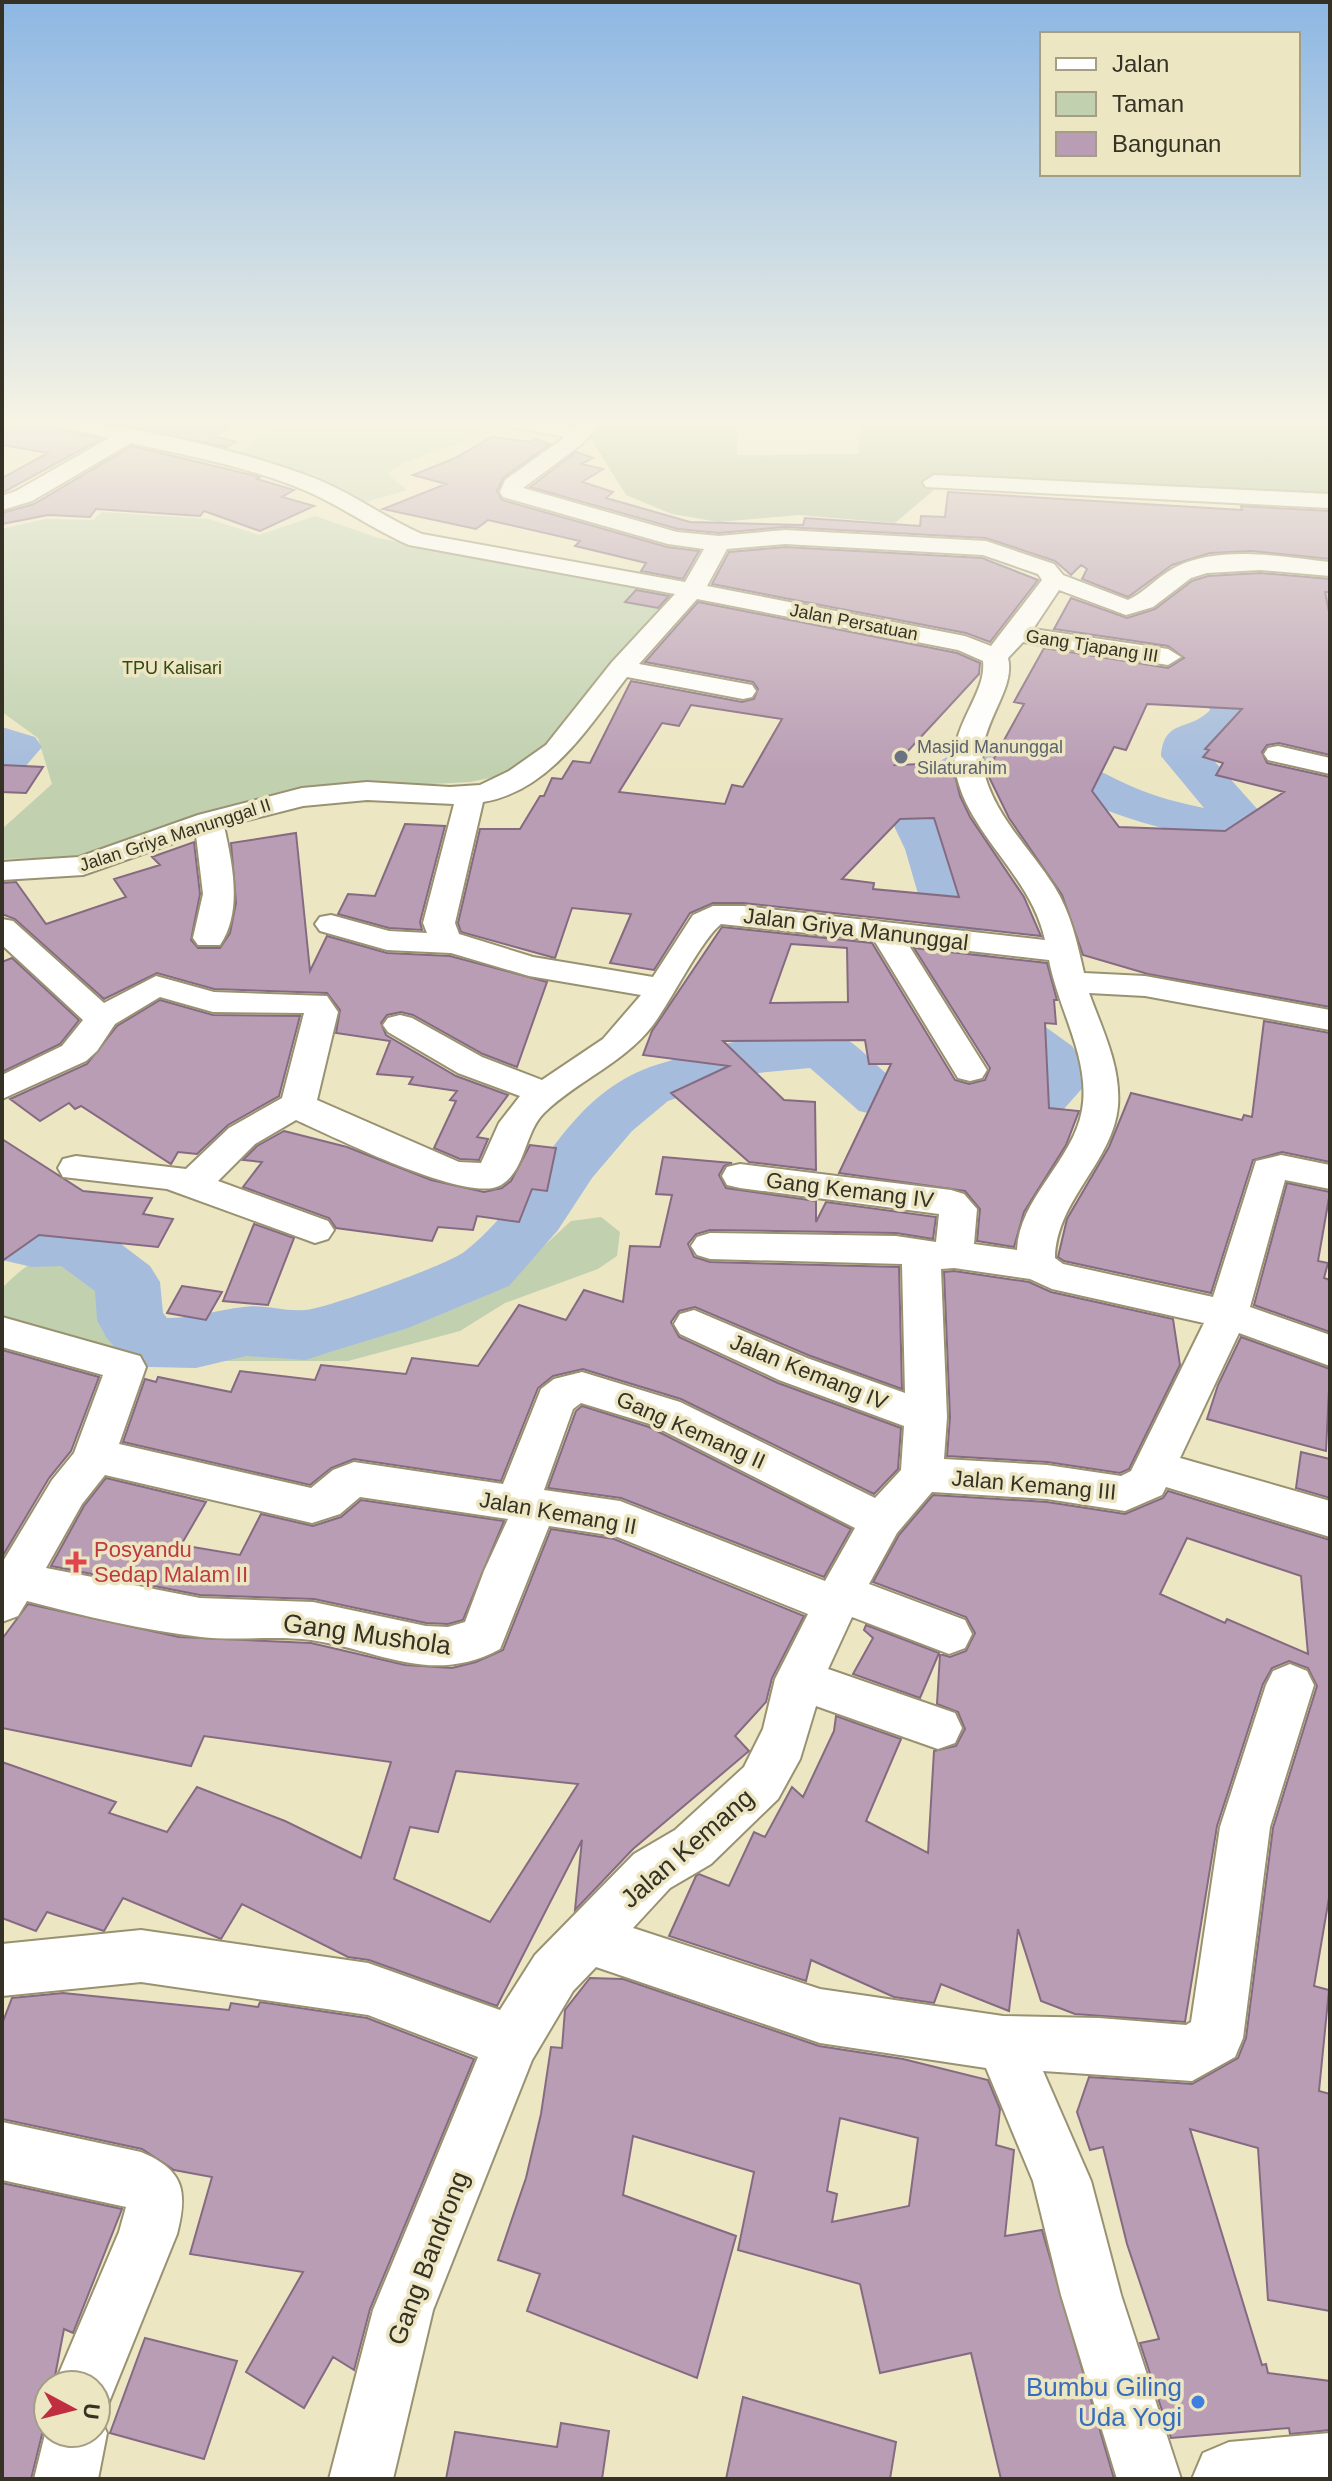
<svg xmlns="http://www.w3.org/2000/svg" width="1332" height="2481" font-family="Helvetica,sans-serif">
<rect width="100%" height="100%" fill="#ede6c3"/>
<path fill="#c1d1b0" d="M282,422h208c-28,31 -72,27 -103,52l20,16 -51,15 -123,-47z
M102,512l107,7 50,16 56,-19 63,22 300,57 -148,175 -60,12 -129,7 -236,68 -103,2v-30l50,-45 -14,-46 -36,-26v-183l43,-10 48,1z
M601,1217l19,15 -3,24 -19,13 -93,34 -45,28 -112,30h-232l-114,-37v-36c31,-31 52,-44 93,-21 10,5 24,13 29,24 9,22 1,36 21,58l88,-5 25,-8 47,3 32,-3 31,-14 140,-43 63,-58z"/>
<path fill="#a7b895" d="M608,422h129v33l121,-1 3,-32h469v73l-388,-12 -47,40 -97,-8 -79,7 -47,-8 -46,-19 -36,-58z"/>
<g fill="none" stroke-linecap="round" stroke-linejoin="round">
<path fill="#a5bcdc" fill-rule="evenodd" d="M1330,584v24l-117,17 43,87 -21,25 -27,11v6l60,67 8,10 -8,10 -17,5 -15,-3c-42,-7 -85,-16 -125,-31 -32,-12 -66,-46 -100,-45 -27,0 -54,24 -78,35l22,47 35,107 57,72 25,18 9,13 5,25 -30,34 -63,22 -134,-29 -49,-43 -63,6 -79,27 -36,30 -40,47 -34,52 -49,56 -101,42 -78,24 -24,8 -60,-4 -50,12 -47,-1 -24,-7 -19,-23 -9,-17 -2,-29 -34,-25 -29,1 -30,-7v-48l30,11 43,1 42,17 33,25 10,16 3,31 4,5c28,0 50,-8 77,-11 20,-3 41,5 61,3 21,-1 144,-46 159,-58 74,-57 96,-156 192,-187 53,-17 109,-36 166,-34 31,2 50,34 74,50 10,6 83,21 95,19 14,-2 26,-11 36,-20l-2,-14 -18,-14 -70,-93 -32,-110 -21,-44c9,-24 28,-29 50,-41 91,-50 118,-13 199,23 23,10 47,16 71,21l-43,-52c3,-38 28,-24 49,-46l-43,-94 6,-9 15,-4z
M2,727l33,10 7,10 -23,27 -17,4z"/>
</g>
<path fill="#b99db5" stroke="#856b82" stroke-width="2" fill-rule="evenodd" d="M2,422h51l5,7 43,10 -99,54v-15l46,-25 -46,-8z
M97,422h138l-20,14 21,6 -10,5z
M492,437l39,5 4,-3 15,5 -47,34 -6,13 5,9 165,47 32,4 -16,28 -42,-8 5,-8 -71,-17 5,-5 -92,-21 -12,9 -93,-20 63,-25 -33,-9 40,-16z
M132,446l128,31 -3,2 37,11 -12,7 32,9 -54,25 -56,-20 -4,5 -104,-7 -6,8 -42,-2 -46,9v-11l32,-9z
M576,452l17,6 -12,6 22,5 -21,13 31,10 -7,6 84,24 113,3 2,-7 115,8 1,-10 24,1 3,-25 294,18 -1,-4 89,5v48l-79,-8 -41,2 -38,12 -44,32 -46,-18 5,-10 -6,-4 -10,10 -16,-14 -69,-23 -201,-11 -66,6 -41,-4 -148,-42z
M785,547l197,11 56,22 -48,62 -24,-9 -254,-49 17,-32z
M1260,573l70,6v13h-5l5,25v138l-51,-12 -12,2 -5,7 5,11 63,14v230l-182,-33 -65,-19 -21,-60 -53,-77 -21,-43 -2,-13h6l32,-58 -10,-2 30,-54 124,20 16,-10 -16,-12 -114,-17 17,-31 56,20 28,-9 37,-28 16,-5zM1147,704l95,5 -37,40 4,1 -6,7 20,6 -7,12 68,17 -59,39 -106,-4 -27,-36 22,-44 12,3z
M636,590l33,6 -11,12 -33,-6z
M698,602l259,51 23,10 -1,11 -84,91 57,-2 8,33 10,21 54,80 17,39 -298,-33h-30l-23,10 -36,57 -44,-7 21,-49 -59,-6 -17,50 -94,-26 -3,-9 22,-94h40l20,-33h4l8,-18 10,1 11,-18 17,2 41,-82 111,21 12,-3 4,-10 -5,-7 -108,-20zM691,705l91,14 -39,68 -11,-2 -7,19 -106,-12 43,-69 17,3zM934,818l25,79 -86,-8 1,-6 -32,-4 58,-60z
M2,765l41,2 -17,26 -24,-1z
M405,824l40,2 -25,96 2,8 -33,-2 -51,-14 10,-20 27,2z
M296,833l14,138 17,-35 60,17 63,3 97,26 -30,85 -34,-13 -70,-39 -12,-3 -14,3 -6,8 5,12 70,41 52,19 -31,42 11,2 -9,21 -19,-1 -26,-11 22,-47 -6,-1 7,-9 -48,-7 4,-7 -36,-3 13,-33 -54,-8 4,-23 -13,-17 -113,-4 -57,-16 -53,26 -89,-80 -13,-5v-31l14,-1 30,42 80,-27 -12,-18 46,-14 -8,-8 42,-15 6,52 -9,46 7,8h22l10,-15 6,-30 -5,-60z
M722,927l150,16 83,137 14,4 16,-4 5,-12 -76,-120 133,15 10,37h-3l2,24 -11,-1 4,85 30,3 -13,34 -42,67 -10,35 -37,-6 3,-32 -15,-18 -126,-18 52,-109h-22l-4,-24 -142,1 61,59 31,2 1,68 -67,-8 -78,-69 58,-27 -86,-11 9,-24zM791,944l56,4 1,54 -78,1z
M12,958l67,62 -19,24 -58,28v-110z
M160,1000l53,15 87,1 -21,80 -51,29 -31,29 -19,-2 -7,12 -90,-58 -6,3 -6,-6 -29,18 -30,-22 77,-35 30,-38z
M1264,1021l66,12v129l-48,-10 -29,8 -42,133 -147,-32 -6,-4 9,-38 42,-72 22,-54 111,27 2,-5 8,2z
M284,1131l63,16 84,33 53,12 18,-4 9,-7 19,-36 26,3 -9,43 -15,-2 -13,33 -42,-6 -4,14 -35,-3 -6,14 -96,-13 -7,-10 -86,-31 19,-25 -19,-2 14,-14z
M2,1139l81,52 69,7 -9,16 30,5 -15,28 -119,-12 -37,26z
M663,1157l69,6 -8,3 -5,9 7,13 90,13v21l10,-20 110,15 -3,22 -37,-6 -186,-3 -14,4 -8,10 6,13 16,5 189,5 3,122 -94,-34 -113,-48 -16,4 -8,11 8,15 99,46 123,45 -3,41 -24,25 -193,-95 -98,-30 -30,7 -15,12 -37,93 -147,-22 -23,9 -21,17 -187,-43 22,-63 11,3 2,-5 73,15 9,-21 75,9 6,-15 85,9 6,-16 66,8 41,-61 47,15 18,-30 39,12 7,-56 30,1 12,-52 -16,-1z
M1287,1183l43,9 -12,69 10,2 -4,15 6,2v52l-76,-27z
M254,1224l40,14 -26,67 -45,-4z
M954,1271l75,11 22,10 122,27 7,46 -51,104 -9,4 -73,-11 -100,-6 3,-39 -6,-145z
M182,1286l40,6 -16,28 -39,-7z
M1241,1337l89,32 -4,82 -119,-32 11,-34z
M2,1350l97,27 -28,74 -22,27 -47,79z
M582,1406l67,21 202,102 -27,48 -203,-79 -73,-10 28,-77z
M1301,1452l29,7v39l-34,-10z
M106,1478l100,24 -25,43 59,10 21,-41 52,12 28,-9 20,-17 143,21 -41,99 -15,4 -22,-1 -112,-24 -114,-4 -149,-29 33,-60z
M1168,1491l162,49v352l-16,94 15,4 -10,101 11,3v217l-62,-11 -10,-152 -68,-19 72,236 4,-1 2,9 62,8v49l-40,4 -1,-6 -118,10 -31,-95 19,-4 -32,-95 -24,-97 -13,3 -13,-38 12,-35 103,7 46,-26 8,-20 27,-210 44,-142 -9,-18 -19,-7 -17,7 -9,16 -46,142 -32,196 -110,-8 -34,-13 -23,-72 -9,82 -68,-27 -7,19 -40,-6 -83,-37 -5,21 -137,-45 27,-60 3,-2 30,12 25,-54 11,5 27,-50 11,10 31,-66 2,-15 65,23 -35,82 62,32 6,-102 22,-5 9,-17 -7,-17 -21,-8 3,-50 10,3 16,-6 9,-18 -9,-16 -93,-35 26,-47 34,-40 114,7 78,12 38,-16zM1187,1538l114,38 7,78 -81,-35 -2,4 -65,-29z
M551,1529l63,10 190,77 -32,62 -6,24 -31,34 14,15 -116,98 -58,61 7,-70 -85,166 -128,-46 -21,-3 -106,-53 -21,35 -98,-41 -19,33 -57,-19 -11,19 -34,-13v-156l114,40 -7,11 58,19 30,-45 88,34 76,37 30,-96 -187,-26 -13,30 -189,-38v-89l26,-35 151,33 132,6 94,22 47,3 24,-6 27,-12zM456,1771l122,13 -88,138 -96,-43 16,-52 28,5z
M866,1625l73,28 -19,45 -67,-24 20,-36 -9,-8z
M590,1978l33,1 196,67 84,13 85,21 12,29 -4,36 18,5 -9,86 37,-6 72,249h-113l-30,-126 -91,20 -20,-89 -122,-34 16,-78 -121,-36 -10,59 113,41 -39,142 -170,-67 13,-37 -42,-14 28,-82 15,-64 10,-67 11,1 3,-38zM840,2118l78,20 -9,68 -77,16 5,-28 -10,-3z
M63,1993l166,17 2,-7 27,4 2,-5 107,16 107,41 -104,250 -16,61 -21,-13 -29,51 -58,-36 57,-100 -113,-18 22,-77 -38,-7 -32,-21 -140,-30v-95l10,-26z
M2,2183l120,26 -49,124 -9,-4 -9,47 -7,9v25l-17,69h-29z
M145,2338l92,23 -33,98 -94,-26z
M743,2397l153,45 -6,37h-164z
M561,2423l48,8 -7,48h-156l9,-47 102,15z"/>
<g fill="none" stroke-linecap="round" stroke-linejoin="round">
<defs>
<path id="street" d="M56,422c73,0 194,31 263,58 36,15 68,39 103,54l263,48 19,-33 -36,-5 -165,-47 -3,-5 5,-12 60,-43 -58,-11 -3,-4h44l28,5 5,-5h21l-20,22 -59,44 154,44 42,4 66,-6 201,11 68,23 9,11 65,25c17,-8 29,-23 46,-32 44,-24 109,-11 156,-6v14l-70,-6 -53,3 -16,5 -38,29 -27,8 -67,-25 -26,39 135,20 13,8 -13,8 -145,-23 -15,16c9,35 -37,72 -23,118 12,42 46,74 69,110 17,27 23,56 30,87l61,3 185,34v20l-185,-34 -56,-3c13,36 32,73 29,113 -5,56 -62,94 -63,152l8,6 150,33 43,-136 25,-6 49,10v24l-45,-9 -35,127 80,28v31l-91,-33 -59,125 150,43v36l-164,-50 -4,8 -37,16 -78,-12 -115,-7 -35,41 -28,51 96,36 7,14 -7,14 -16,6 -97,-37 -24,52 127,44 7,15 -7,15 -17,6 -122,-43 -16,53 -22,40 -67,65 -41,24 -37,40 187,61 183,27 96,2 87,7 5,-3 29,-195 46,-142 7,-14 17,-7 17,7 7,14 -44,142 -27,211 -8,19 -43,24 -149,-10 48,110 30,114 60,184h-64l-56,-184 -28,-114 -47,-113 -166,-25 -224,-76 -23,24 -41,69 -99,250 -40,169h-64l44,-169 105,-253 -110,-42 -227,-33 -139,14v-52l139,-14 227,33 132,47 35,-55 99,-101 41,-24 69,-63 19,-38 12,-50 33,-65 -193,-78 -66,-10 -49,123c-68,37 -121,1 -189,-9 -36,-5 -74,1 -110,-3 -59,-7 -117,-21 -174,-36l-9,15 -16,6v-59l50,-83 22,-27 29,-78 -101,-28v-30l138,39 6,11 -27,77 192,44 22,-18 21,-8 149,22 38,-95 13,-10 28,-7 98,30 195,96 26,-28 3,-44 -125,-46 -99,-46 -6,-10 6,-10 14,-4 113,48 98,35 -3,-129 -192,-5 -13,-4 -6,-9 6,-9 13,-4 186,3 40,6 3,-28 -199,-26 -13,-3 -5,-9 5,-9 13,-3 211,26 13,4 13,15 -3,35 43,6c2,-52 56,-89 65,-140 9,-50 -24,-101 -33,-150l-141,-16 79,126 -5,8 -12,3 -12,-3 -84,-138 -153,-16c-20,16 -50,77 -68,101 -30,39 -75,55 -109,88 -20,20 -18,57 -43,72 -32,20 -169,-49 -205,-65l-41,24 -37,37 110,40 6,9 -6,9 -13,4 -148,-54 -104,-12 -5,-9 5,-9 13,-3 110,13 43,-41 53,-30 22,-85 -91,-1 -53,-15 -45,27 -18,27 -11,10 -84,38v-24l60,-29 21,-26 -81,-75v-26l11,2 91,82 52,-27 58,16 113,4 11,16 -21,88 142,62 22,1 18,-40 21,-27 -62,-23 -70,-41 -5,-7 5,-7 12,-3 12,3 70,39 60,23 61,-41 38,-44 -112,-19 -78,-23 -64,-3 -67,-19 -5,-7 5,-7 11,-2 58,16 38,2 -4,-10 31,-119 -87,-4 -64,6 -79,20c8,36 19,86 -4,119h-22l-5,-7 10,-44 -7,-59 -113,40 -81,5v-18l77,-5 119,-42 104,-27 65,-6 83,5 30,-2 29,-14 37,-26 66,-83 63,-68 -266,-49c-37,-16 -69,-40 -105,-55 -54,-23 -116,-34 -173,-47l-99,58 -30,9v-14l14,-5 93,-53 -50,-12zM785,544l198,11 55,19 4,6 -51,66 -26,-10 -258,-50 20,-37zM697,599l261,51 25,11c4,35 -37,67 -27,112 12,61 75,102 89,167l-302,-34h-30l-20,9 -40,62 -120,-20 -74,-23 -4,-11 28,-121c67,-11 106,-76 144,-125l116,22 9,-2 4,-6 -4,-6 -113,-21zM954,1268l76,11 22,10 152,34 -73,148 -10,5 -74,-11 -103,-6 3,-42 -6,-148zM581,1403l69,21 205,104 -30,53 -205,-80 -76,-11 29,-81zM105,1475l207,48 28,-9 20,-17 148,22 -24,52 -19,51 -17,5 -22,-1 -113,-24 -113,-4 -154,-30 36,-64z
M934,475l396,19v14l-404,-21 -3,-5z
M1278,746l52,12v16l-62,-14 -4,-6 4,-6z
M2,2122l139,30c43,18 47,39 36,82l-70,173 -10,4 10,22 -9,46h-64l14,-57v11h48v-48h-42l65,-153 7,-25 -124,-27z"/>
<path id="secondary" d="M1330,2433v46h-138l11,-26 26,-11z"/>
</defs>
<use href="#street" stroke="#999271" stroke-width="4"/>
<use href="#secondary" stroke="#999271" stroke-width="4"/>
<use href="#street" fill="#fff" fill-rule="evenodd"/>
<use href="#secondary" fill="#fff" fill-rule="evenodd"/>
</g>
<linearGradient id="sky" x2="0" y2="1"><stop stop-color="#8db7e3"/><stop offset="0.55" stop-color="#f7f4e4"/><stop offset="1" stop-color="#f7f4e4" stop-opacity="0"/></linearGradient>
<rect width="1332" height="769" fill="url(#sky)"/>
<circle fill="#6b7280" stroke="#ede6c3" stroke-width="3" cx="901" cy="757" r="8"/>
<path fill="#e0444e" stroke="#ede6c3" stroke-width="3" d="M72 1550h8v8h8v8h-8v8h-8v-8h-8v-8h8z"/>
<circle fill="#3f7fe0" stroke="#ede6c3" stroke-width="3" cx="1198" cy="2402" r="8"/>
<g text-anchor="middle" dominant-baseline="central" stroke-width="7" stroke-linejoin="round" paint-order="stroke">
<g font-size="18" fill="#353225" stroke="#ede6c3">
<text transform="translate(854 622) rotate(11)">Jalan Persatuan</text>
<text transform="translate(1092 646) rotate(9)">Gang Tjapang III</text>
<text transform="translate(175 835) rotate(-18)">Jalan Griya Manunggal II</text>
</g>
<g font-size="18" fill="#334813" stroke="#ede6c3">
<text x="172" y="668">TPU Kalisari</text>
</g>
<g font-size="18" fill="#5b616d" stroke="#ede6c3" text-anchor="start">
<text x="917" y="747">Masjid Manunggal<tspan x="917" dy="21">Silaturahim</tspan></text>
</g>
<g font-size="22" fill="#353225" stroke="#ede6c3">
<text transform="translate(856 929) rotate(7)">Jalan Griya Manunggal</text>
<text transform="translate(850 1190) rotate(7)">Gang Kemang IV</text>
<text transform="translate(809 1372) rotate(22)">Jalan Kemang IV</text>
<text transform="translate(691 1430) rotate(24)">Gang Kemang II</text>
<text transform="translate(1034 1485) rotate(5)">Jalan Kemang III</text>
<text transform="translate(558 1513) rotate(10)">Jalan Kemang II</text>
</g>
<g font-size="22" fill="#be3a42" stroke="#ede6c3" text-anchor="start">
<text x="94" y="1549">Posyandu<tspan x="94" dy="25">Sedap Malam II</tspan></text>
</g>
<g font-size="26" fill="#353225" stroke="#ede6c3">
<text transform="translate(367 1634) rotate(8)">Gang Mushola</text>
<text transform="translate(687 1848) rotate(-41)">Jalan Kemang</text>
<text transform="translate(428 2258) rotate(-69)">Gang Bandrong</text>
</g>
<g font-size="26" fill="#366cbe" stroke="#ede6c3" text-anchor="end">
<text x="1182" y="2387">Bumbu Giling<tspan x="1182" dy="30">Uda Yogi</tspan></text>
</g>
</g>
<rect width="1332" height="2481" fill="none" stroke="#353225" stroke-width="8"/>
<rect x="1040" y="32" width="260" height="144" fill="#ede6c3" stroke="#a39e84" stroke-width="2"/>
<rect x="1056" y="58" width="40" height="12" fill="#ffffff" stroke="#a39e84" stroke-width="2"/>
<text x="1112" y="72" font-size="24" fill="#353225">Jalan</text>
<rect x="1056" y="92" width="40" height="24" fill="#c1d1b0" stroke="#a39e84" stroke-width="2"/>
<text x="1112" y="112" font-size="24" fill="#353225">Taman</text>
<rect x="1056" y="132" width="40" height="24" fill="#b99db5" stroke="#a39e84" stroke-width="2"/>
<text x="1112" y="152" font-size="24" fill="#353225">Bangunan</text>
<g transform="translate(72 2409) rotate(97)"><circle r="38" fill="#ede6c3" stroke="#a39e84" stroke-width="2"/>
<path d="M0-6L14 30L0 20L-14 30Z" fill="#bf2f3f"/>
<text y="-12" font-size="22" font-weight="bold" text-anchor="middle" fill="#353225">U</text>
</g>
</svg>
